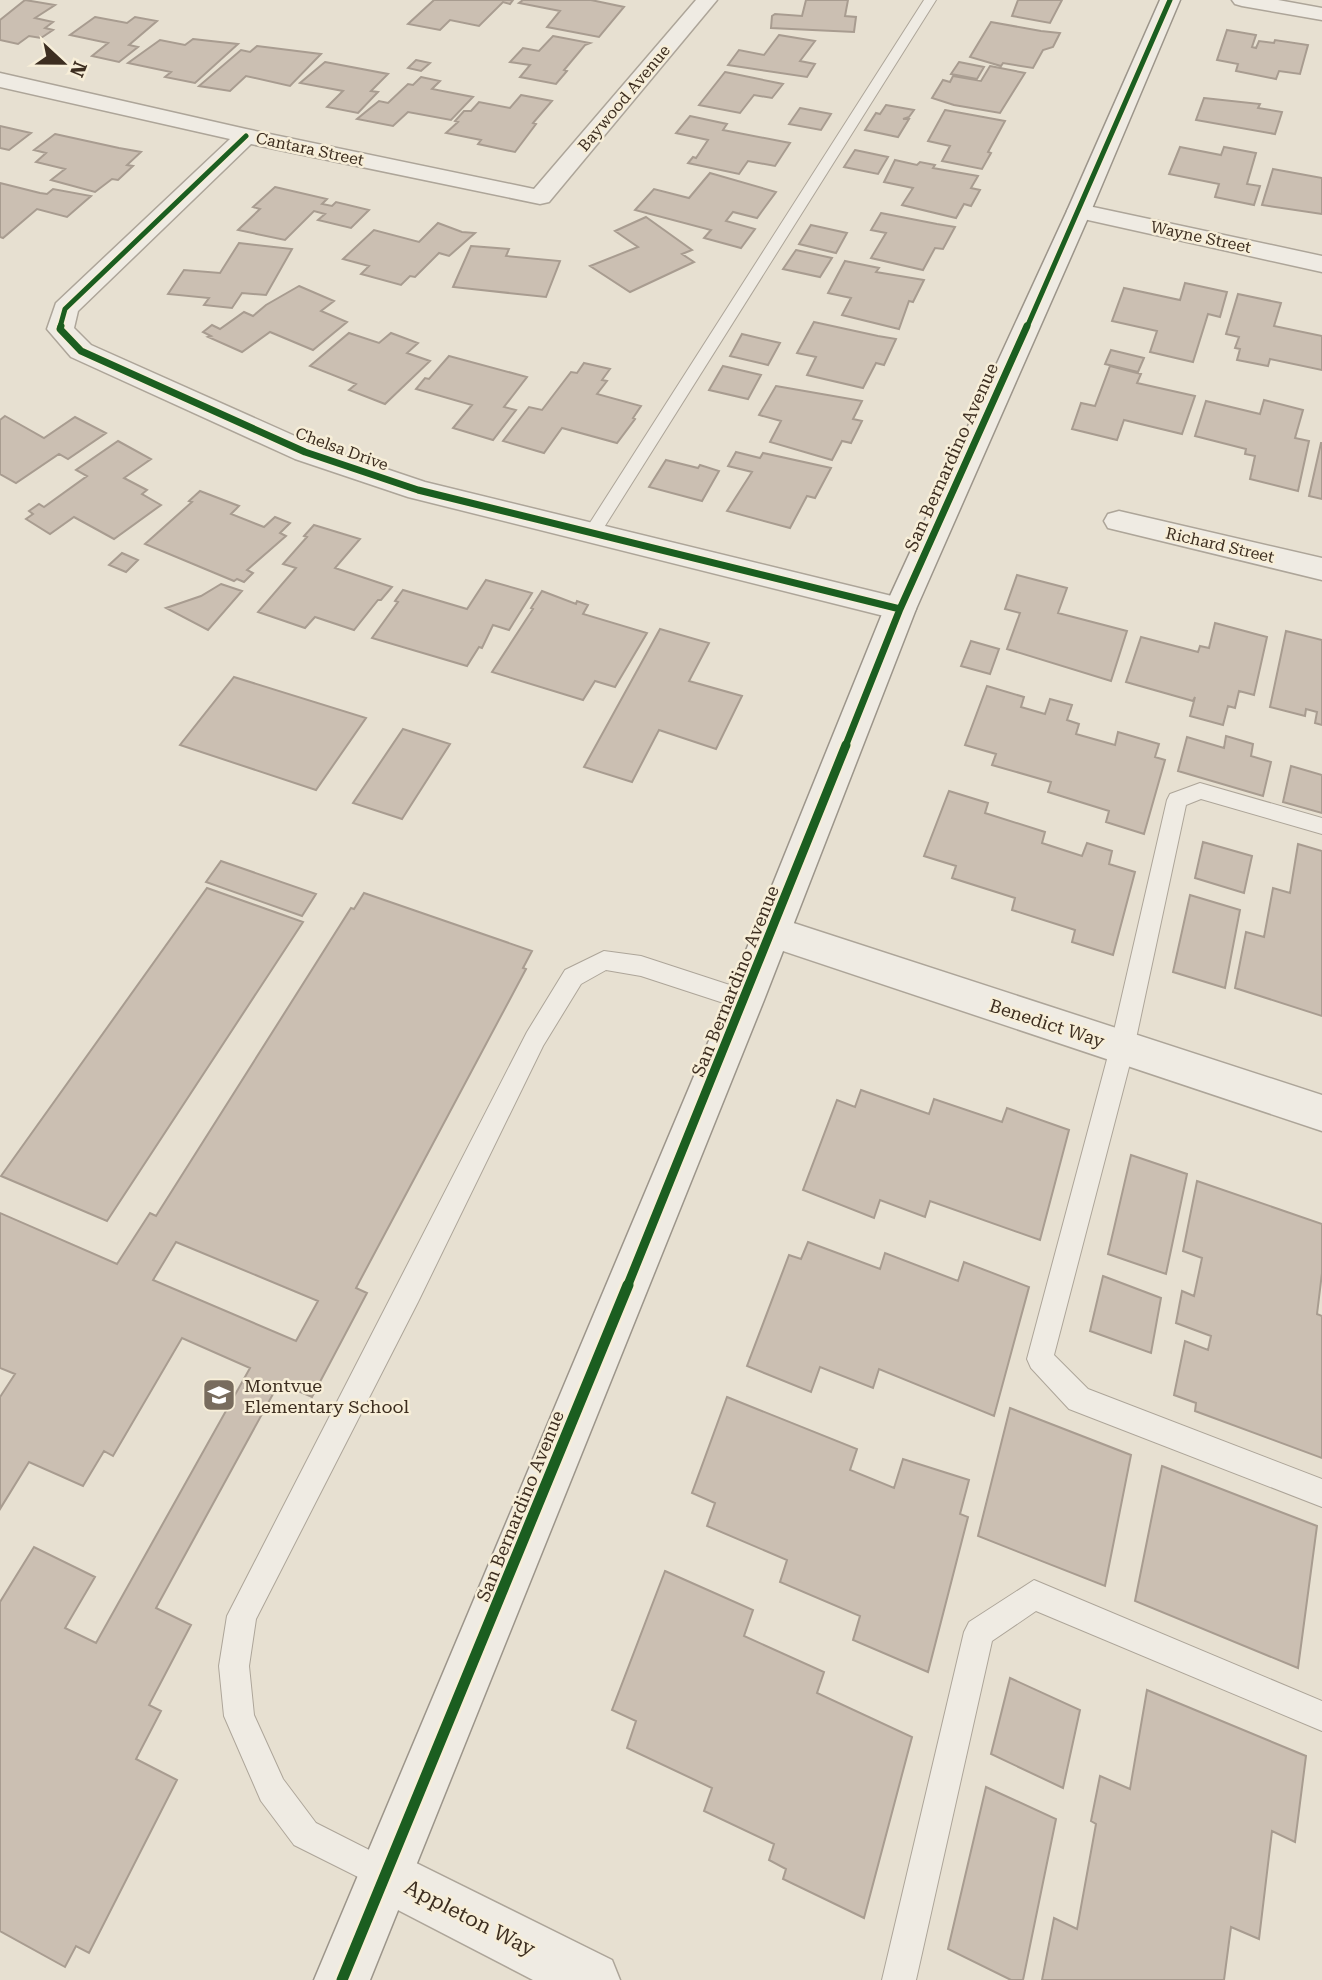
<svg xmlns="http://www.w3.org/2000/svg" width="1322" height="1980" font-family="'Roboto Serif',serif">
<rect width="100%" height="100%" fill="#e7e0d1"/>
<path fill="#cbbfb2" stroke="#a89c90" stroke-width="2" fill-rule="evenodd" d="M25,0l30,5 -20,13 18,4 -8,6 8,2 -12,8 -12,-2 -11,8 -18,-4v-20z
M434,0h79l-3,4 -7,-2 -24,24 -29,-6 -10,10 -32,-6z
M523,0h68l33,7 -25,30 -52,-10 13,-16 -41,-8z
M806,0h42l-3,16 11,1 -2,15 -83,-4 1,-12 3,-2 27,2z
M1018,0h44l-12,23 -38,-7z
M95,17l32,6 8,-6 22,4 -28,24 9,2 -19,15 -27,-6 16,-13 -38,-8z
M991,22l50,9 19,2 -7,14 -10,3 -10,18 -30,-5 -2,3 -31,-9z
M1227,30l29,5 -4,12 4,1 3,-7 15,2 1,-3 33,5 -8,29 -21,-3 -3,8 -40,-8 2,-7 -21,-4z
M779,35l36,6 -15,20 15,3 -8,13 -79,-12 11,-15 25,5z
M553,36l37,7 -5,2 -21,25 3,1 -11,13 -36,-7 10,-12 -20,-3 13,-14 16,3z
M193,39l45,5 -43,39 -30,-6 6,-5 -43,-9 32,-23 25,5z
M257,46l64,8 -31,32 -44,-10 -16,15 -31,-5 42,-36 9,2z
M416,60l14,3 -9,8 -13,-3z
M325,62l63,12 -17,17 7,1 -20,21 -31,-6 16,-16 -43,-8z
M959,62l25,5 -7,12 -26,-5z
M990,66l35,7 -25,40 -46,-8 -22,-7 11,-18 7,2 3,-6 28,5z
M725,72l58,12 -11,14 -18,-3 -14,18 -41,-8z
M421,77l19,4 -8,8 41,8 -22,23 -43,-8 -15,14 -36,-7 22,-18 9,2 20,-19 5,1z
M521,95l31,6 -19,22 3,1 -21,28 -37,-8 3,-4 -35,-7 12,-11 -3,-1 9,-10h7l8,-9 31,6z
M1204,98l56,6 -2,4 24,4 -7,22 -79,-14z
M886,105l28,5 -5,7 -6,2h6l-11,18 -33,-7 11,-17 4,1z
M800,108l31,6 -10,16 -32,-6z
M945,110l60,11 -17,31 3,1 -9,16 -40,-8 8,-15 -22,-5z
M690,116l37,8 -4,6 67,13 -15,23 -27,-5 -9,13 -51,-11 5,-6 3,1 12,-18 -32,-7z
M0,126l31,7 -22,17 -9,-2z
M55,134l64,14 22,4 -14,13 6,1 -15,14 -6,-1 -17,13 -44,-12 14,-11 -29,-7 10,-9 -12,-3z
M1180,147l41,8 3,-8 32,6 -9,31 13,2 -6,19 -39,-8 4,-13 -50,-10z
M855,150l33,7 -10,17 -34,-7z
M895,160l22,5 3,-3 15,3 -2,3 45,8 -7,12 9,2 -9,16 -7,-2 -8,14 -54,-13 11,-17 -29,-6z
M1273,169l49,9v36l-60,-9z
M710,173l66,19 -19,26 -24,-6 -7,9 29,8 -14,19 -37,-10 7,-8 -76,-20 19,-21 35,9z
M0,183l40,10 7,1 6,-5 38,7 -24,21 -30,-8 -34,29 -3,-1z
M275,187l52,12 -5,5 10,2 4,-4 33,8 -18,18 -33,-8 7,-6 -11,-3 -29,29 -47,-10 22,-21 -7,-2z
M881,213l56,11 18,3 -12,22 -8,-1 -12,22 -52,-12 15,-25 -15,-3z
M646,217l46,33 -10,4 12,8 -64,30 -40,-26 48,-19 -23,-16z
M438,223l24,9 13,1 -26,23 -10,-3 -24,24 -5,-1 -9,9 -40,-11 8,-8 -26,-7 31,-29 45,12z
M811,225l36,8 -11,20 -37,-9z
M239,243l53,6 -26,46 -24,-2 -10,15 -28,-3 5,-7 -41,-4 16,-24 36,3z
M471,246l38,3 -3,7 54,5 -14,36 -93,-10z
M796,250l36,8 -12,19 -37,-8z
M845,261l34,7 -3,4 48,8 -11,22 -4,-1 -10,28 -57,-14 9,-17 -23,-5z
M1185,283l42,9 -7,25 -12,-3 -15,48 -43,-10 7,-21 -45,-10 12,-33 56,12z
M299,286l35,15 -13,10 26,11 -34,28 -43,-18 -28,20 -34,-15 3,-1 -8,-4 9,-7 8,4 24,-17 9,4 13,-11z
M1238,294l43,9 -7,23 48,10v34l-52,-11 -2,7 -31,-6 3,-11 -5,-1 4,-11 -13,-3z
M814,322l64,14 18,3 -12,26 -8,-2 -13,25 -56,-13 9,-18 -19,-4z
M349,333l30,10 12,-10 27,10 -11,10 23,8 -45,43 -36,-14 7,-6 -46,-18z
M742,334l38,9 -12,22 -38,-9z
M1111,350l33,8 -6,14 -33,-8z
M449,356l78,21 -23,30 12,3 -23,30 -40,-12 19,-23 -56,-16 9,-11 4,1z
M584,363l26,6 -8,11 5,1 -10,13 44,12 -8,12 2,1 -18,24 -55,-15 -18,25 -41,-12 26,-34 13,3 29,-38 6,1z
M723,366l38,9 -13,24 -39,-9z
M1110,366l31,8 -4,9 58,13 -13,38 -58,-14 -7,20 -45,-11 9,-26 14,3z
M776,386l86,15 -9,18 9,2 -11,22 -9,-2 -10,19 -62,-18 11,-21 -22,-6z
M1264,400l39,10 -8,28 14,3 -11,50 -48,-12 5,-23 -10,-2 1,-5 -51,-13 11,-35 54,13z
M5,416l39,22 31,-21 31,16 -38,26 -9,-5 -43,29 -16,-9v-54z
M118,441l33,18 -27,19 23,12 -5,4 19,11 -47,34 -40,-22 -24,17 -24,-15 7,-5 -4,-3 10,-7 5,3 43,-31 -11,-6z
M1321,443h1v56l-13,-3z
M736,452l24,6 3,-5 68,15 -16,30 -8,-2 -17,32 -63,-17 25,-39 -24,-6z
M666,460l32,8 2,-3 19,6 -17,30 -53,-14z
M200,491l39,15 -8,8 33,13 11,-10 15,6 -10,10 6,3 -39,34 6,3 -9,9 -7,-3 -3,2 -89,-37 47,-42 -3,-1z
M314,525l46,14 -25,29 57,19 -11,13h-3l-24,30 -39,-13 -10,11 -47,-16 38,-44 -13,-4 24,-27 -3,-1z
M122,553l16,7 -12,12 -17,-7z
M1017,575l50,13 -9,25 69,18 -16,50 -104,-32 13,-36 -15,-4z
M486,580l46,13 -23,37 -16,-5 -11,23 -3,-1 -12,19 -95,-28 26,-36 -3,-1 8,-11 64,19z
M221,584l21,7 -34,39 -42,-22 35,-12z
M542,591l34,13 1,-3 11,4 -5,9 64,19 -32,54 -20,-6 -12,19 -91,-28 41,-63 -2,-1z
M1215,623l52,14 -13,58 -15,-4 -4,17 -7,-2 -5,19 -33,-9 5,-19 -2,4 -67,-19 15,-45 57,15 2,-6 9,2z
M660,629l49,14 -20,38 53,15 -26,53 -57,-19 -27,52 -48,-15z
M1286,631l36,9v85l-7,-2 2,-11 -11,-3 -1,7 -35,-9z
M971,641l28,8 -9,25 -29,-8z
M234,677l132,41 -50,72 -136,-45z
M987,686l37,11 -3,10 24,7 5,-15 22,6 -5,15 12,4 -3,10 39,11 3,-13 41,12 -4,13 10,3 -21,74 -38,-12 3,-11 -61,-19 3,-10 -59,-17 4,-11 -31,-9z
M403,729l47,15 -48,75 -49,-16z
M1226,736l27,8 -2,12 20,6 -8,34 -85,-25 9,-34 37,11z
M1291,766l31,9v38l-39,-11z
M949,791l39,12 -3,10 60,19 -3,11 40,13 5,-13 25,8 -3,13 26,8 -22,83 -41,-13 3,-12 -63,-20 3,-12 -63,-20 4,-12 -32,-10z
M1203,842l49,14 -8,37 -49,-15z
M1298,844l24,7v165l-87,-28 11,-56 18,5 9,-49 17,5z
M221,861l95,33 -14,22 -96,-34z
M207,888l96,34 -196,299 -106,-45z
M364,893l168,58 -9,17 3,1 -170,319 11,5 -55,104 -33,-14 -123,225 35,17 -42,80 12,6 -25,48 41,21 -88,173 -13,-7 -11,21 -65,-36v-329l34,-55 61,30 -30,51 31,15 154,-275 -68,-30 -69,118 -9,-5 -21,35 -54,-24 -29,47v-112l15,-23 -15,-6v-155l117,51 33,-51 6,3 195,-308 3,1zM176,1242l142,59 -22,40 -143,-61z
M1190,895l50,15 -15,78 -52,-16z
M861,1090l68,24 5,-15 68,23 5,-14 62,22 -29,110 -110,-39 -5,16 -45,-17 -6,18 -71,-28 34,-90 18,7z
M1131,1155l56,19 -21,100 -58,-20z
M1197,1181l125,43v49l-5,41 5,2v142l-127,-47 1,-8 -22,-8 11,-54 23,9 3,-14 -35,-13 6,-32 12,5 8,-38 -19,-7z
M808,1242l72,27 5,-16 73,28 6,-19 65,25 -35,129 -115,-47 -6,19 -53,-21 -9,25 -64,-26 42,-111 12,4z
M1103,1276l58,22 -10,55 -61,-22z
M727,1397l130,52 -7,21 44,18 9,-29 66,21 -9,34 8,3 -40,155 -75,-32 7,-24 -80,-34 7,-22 -80,-34 8,-23 -23,-10z
M1010,1408l121,47 -26,131 -127,-50z
M1162,1466l155,60 -19,142 -163,-67z
M665,1571l88,39 -9,26 80,36 -7,21 95,44 -48,181 -81,-39 3,-10 -17,-9 5,-16 -70,-33 8,-23 -85,-40 9,-27 -24,-11z
M1010,1678l70,32 -17,78 -72,-34z
M1147,1690l159,66 -11,86 -23,-11 -13,108 -28,-12 -7,53h-182l12,-62 23,11 19,-105 -5,-3 9,-45 30,13z
M986,1787l70,32 -33,161h-12l-63,-31z"/>
<g fill="none" stroke-linecap="round" stroke-linejoin="round">
<defs>
<path id="service" d="M924,0h12l-338,537h-12l-3,-4 3,-4z
M1200,783l122,35v16l-121,-35 -15,6 -52,243 -80,307 34,34 234,90v28l-253,-98 -38,-41 -4,-9 83,-311 57,-248 3,-6z
M604,951l37,5 104,34 8,3 3,7 -3,7 -8,3 -104,-34 -35,-6 -25,14 -38,62 -125,256 -162,317 -7,47 5,49 29,64 33,44 81,41 5,11 -5,11 -11,5 -92,-46 -33,-44 -37,-85 -5,-50 8,-50 300,-584 38,-62z
M1034,1580l288,121v30l-286,-120 -44,30 -76,339h-34l82,-348 5,-10z"/>
<path id="minor" d="M696,0h21l-168,202 -9,2 -289,-60 -173,167 -4,17 17,17 224,100 110,37 475,116 11,3 5,8 -5,8 -11,3 -492,-123 -113,-38 -224,-102 -24,-28 9,-26 174,-164 -230,-52v-14l246,56 288,60z
M1232,0h46l44,8v12l-80,-14 -7,-2z
M1079,204l243,52v16l-252,-56 -3,-5 3,-5z
M1119,511l203,47v22l-214,-52 -4,-7 4,-7z
M772,916l550,179v36l-563,-188 -6,-11 6,-11z
M386,1848l226,112 8,20h-87l-166,-86 -8,-19 8,-19z"/>
<path id="secondary" d="M1160,0h20l-89,211 -175,398 -152,391 -394,980h-56l412,-980 158,-391 183,-398z"/>
</defs>
<use href="#service" stroke="#ada599" stroke-width="2"/>
<use href="#minor" stroke="#ada599" stroke-width="3"/>
<use href="#secondary" stroke="#9c958a" stroke-width="3"/>
<use href="#service" fill="#efebe3" fill-rule="evenodd"/>
<use href="#minor" fill="#efebe3" fill-rule="evenodd"/>
<use href="#secondary" fill="#efebe3" fill-rule="evenodd"/>
<defs>
<path id="cycleway-far3" d="M60,327l5,-18 181,-173
M1027,327l143,-327"/>
<path id="cycleway-far2" d="M61,326l-1,3 21,22 224,101 113,38 482,119
M845,747l55,-138 127,-283"/>
<path id="cycleway-far1" d="M627,1287l219,-542"/>
<path id="cycleway" d="M342,1980l286,-695"/>
</defs>
<use href="#cycleway-far3" stroke="#f7eed8" stroke-width="8"/>
<use href="#cycleway-far2" stroke="#f7eed8" stroke-width="10"/>
<use href="#cycleway-far1" stroke="#f7eed8" stroke-width="13"/>
<use href="#cycleway" stroke="#f7eed8" stroke-width="16"/>
<use href="#cycleway-far3" stroke="#1b5e20" stroke-width="5"/>
<use href="#cycleway-far2" stroke="#1b5e20" stroke-width="7"/>
<use href="#cycleway-far1" stroke="#1b5e20" stroke-width="9"/>
<use href="#cycleway" stroke="#1b5e20" stroke-width="11"/>
</g>
<defs>
<symbol id="school-square" viewBox="-11 -11 22 22"><rect x="-9" y="-9" width="18" height="18" rx="4" fill="#786c5e" stroke="#f7eed8"/><path d="M0-5L7-2L0 1L-7-2ZM-4 1L0 2.5L4 1V4Q0 6-4 4Z" fill="#fff"/></symbol>
</defs>
<g fill-rule="evenodd">
<use href="#school-square" x="200" y="1376" width="38" height="38"/>
</g>
<g text-anchor="middle" dominant-baseline="central" stroke-width="5" stroke-linejoin="round" paint-order="stroke">
<g font-size="16" fill="#3d2e20" stroke="#f7eed8">
<text transform="translate(624 98) rotate(-50)">Baywood Avenue</text>
<text transform="translate(310 149) rotate(12)">Cantara Street</text>
<text transform="translate(1201 237) rotate(12)">Wayne Street</text>
<text transform="translate(342 449) rotate(20)">Chelsa Drive</text>
<text transform="translate(1220 545) rotate(13)">Richard Street</text>
</g>
<g font-size="18" fill="#3d2e20" stroke="#f7eed8">
<text transform="translate(951 457) rotate(-66)">San Bernardino Avenue</text>
<text transform="translate(735 981) rotate(-68)">San Bernardino Avenue</text>
<text transform="translate(1047 1023) rotate(18)">Benedict Way</text>
<text transform="translate(520 1506) rotate(-68)">San Bernardino Avenue</text>
</g>
<g font-size="18" fill="#3d2e20" stroke="#f7eed8" text-anchor="start">
<text x="244" y="1385">Montvue<tspan x="244" dy="21">Elementary School</tspan></text>
</g>
<g font-size="21" fill="#3d2e20" stroke="#f7eed8">
<text transform="translate(470 1918) rotate(27)">Appleton Way</text>
</g>
</g>
<g transform="translate(63 63) rotate(112)" stroke="#f7eed8" stroke-width="5" paint-order="stroke">
<path d="M0-5L12 26L0 18L-12 26Z" fill="#3d2e20"/>
<text y="-10" font-size="19" font-weight="bold" text-anchor="middle" fill="#3d2e20">N</text>
</g>
</svg>
